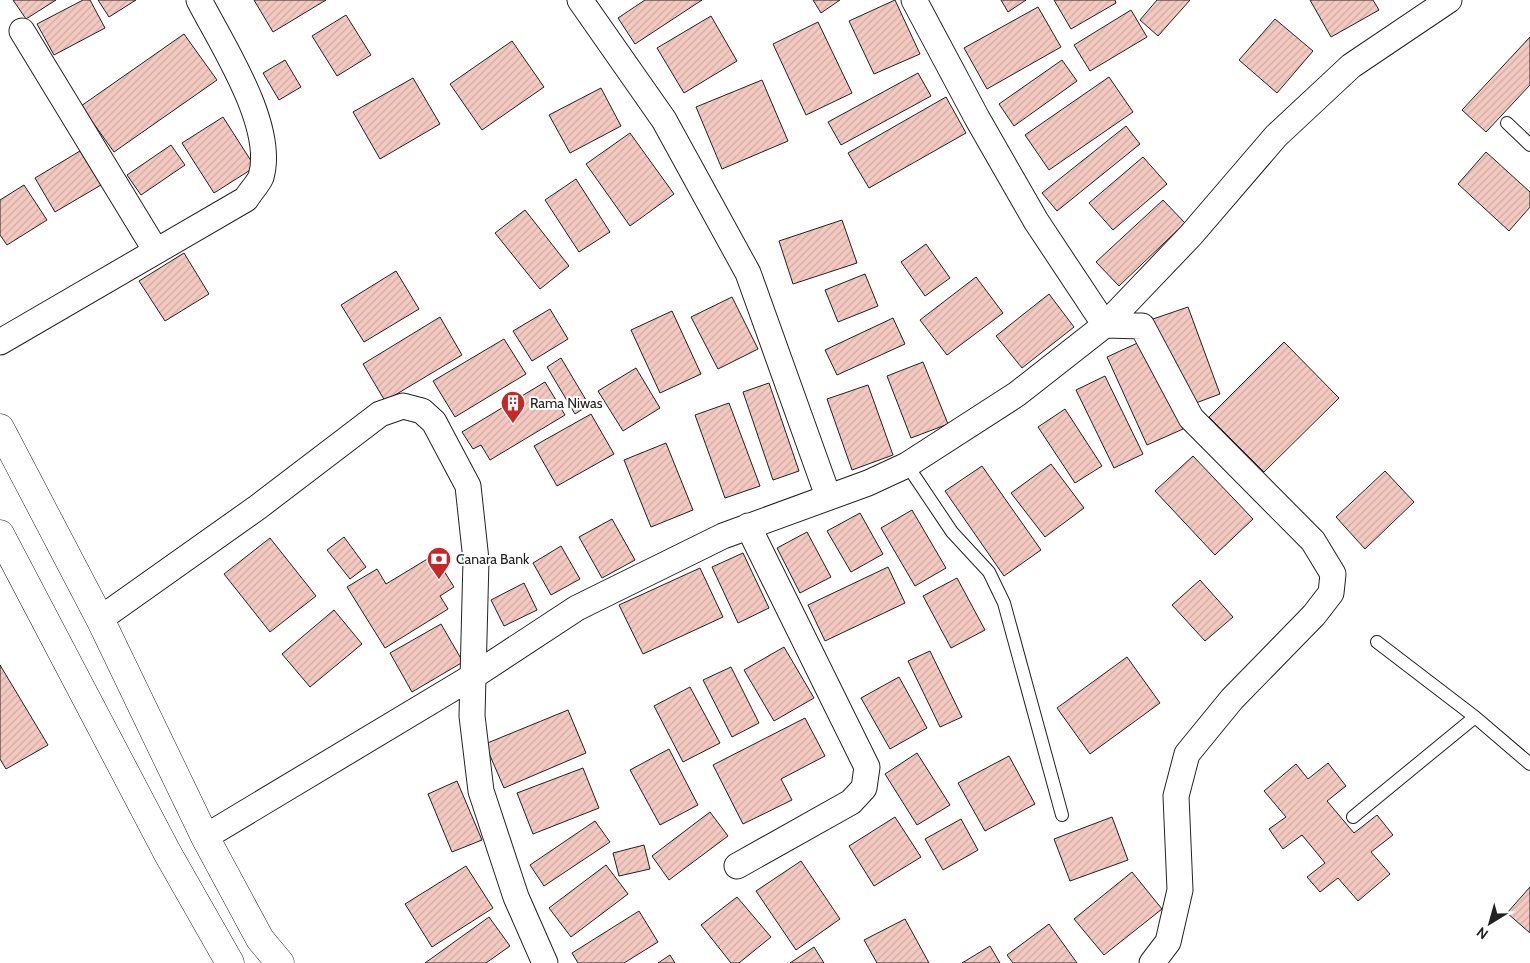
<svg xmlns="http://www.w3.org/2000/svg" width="1530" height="963" font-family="Cabin,sans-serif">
<defs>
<pattern id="building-hatch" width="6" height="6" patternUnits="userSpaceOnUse" patternTransform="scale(1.25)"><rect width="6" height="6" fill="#f3c9c0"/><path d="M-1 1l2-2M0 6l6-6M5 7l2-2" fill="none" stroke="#d0aca5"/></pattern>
</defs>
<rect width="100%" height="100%" fill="#fff"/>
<path fill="url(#building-hatch)" stroke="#222" d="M13,0h43l-30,19z
M83,0h7l15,28 -51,27 -17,-31z
M98,0h38l-27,17z
M254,0h72l-53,32z
M645,0h57l-67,44 -17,-26z
M813,0h27l-19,13z
M895,0l25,54 -46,20 -25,-53z
M1001,0h25l-18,12z
M1054,0h61l1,3 -45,26z
M1157,0h33l-32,36 -18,-16z
M1310,0h63l6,10 -48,27z
M1038,7l23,40 -74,42 -23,-41z
M1131,10l16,27 -57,34 -16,-26z
M346,15l25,40 -34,21 -25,-40z
M711,16l26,45 -53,32 -27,-45z
M1275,19l38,32 -36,42 -38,-33z
M818,22l34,71 -46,22 -33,-71z
M184,34l33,46 -103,72 -33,-46z
M1530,37v48l-44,47 -24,-22z
M512,41l32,46 -62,43 -32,-46z
M285,60l16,27 -22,13 -16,-27z
M1062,60l15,21 -63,45 -15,-22z
M918,73l13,23 -90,49 -13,-23z
M1109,77l24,35 -84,58 -24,-35z
M413,78l27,46 -60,35 -27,-47z
M762,80l26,61 -66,28 -26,-62z
M601,88l20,38 -51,27 -21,-38z
M946,97l20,36 -97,55 -21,-35z
M223,117l32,50 -41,26 -32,-50z
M1126,126l14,18 -83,67 -15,-18z
M630,133l44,61 -44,32 -44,-62z
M171,145l14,20 -44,30 -14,-20z
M80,151l21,34 -46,27 -20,-34z
M1486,152l44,40v15l-21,24 -51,-47z
M1143,157l24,27 -54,46 -24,-27z
M576,179l34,53 -31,20 -34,-52z
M24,185l23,35 -40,25 -7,-10v-35z
M1163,200l22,23 -66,63 -23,-24z
M525,210l44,56 -29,23 -45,-56z
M842,220l15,43 -64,21 -14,-43z
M926,244l24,34 -25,18 -24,-34z
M184,253l25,41 -44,27 -26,-40z
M396,271l23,38 -55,33 -23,-37z
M865,274l13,32 -40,16 -13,-32z
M976,277l27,36 -56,42 -27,-35z
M1049,294l25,33 -52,41 -26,-32z
M732,297l26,52 -40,20 -27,-52z
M1188,307l32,87 -35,13 -32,-88z
M550,309l18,30 -36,22 -19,-30z
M672,311l29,63 -41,19 -29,-63z
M440,317l22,38 -77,46 -22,-37z
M893,318l12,26 -68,31 -12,-25z
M504,339l22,35 -71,43 -22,-36z
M1144,340l39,89 -36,16 -40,-88z
M1284,342l55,56 -75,74 -55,-55z
M561,358l28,47 -14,9 -28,-47z
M923,362l25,62 -37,14 -24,-62z
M636,368l24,40 -37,23 -25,-40z
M1105,376l38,78 -29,14 -38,-78z
M545,382l20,33 -75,45 -9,-15 -8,4 -11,-17z
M769,383l30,88 -26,9 -30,-88z
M868,385l25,70 -41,15 -25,-71z
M729,403l31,83 -35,12 -30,-83z
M1065,409l37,57 -27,17 -37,-56z
M591,414l23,40 -57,32 -23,-40z
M666,443l27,67 -42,17 -27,-67z
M1193,456l60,63 -38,36 -60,-64z
M1051,464l33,44 -39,29 -34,-44z
M982,466l59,84 -37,26 -59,-85z
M1385,471l29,31 -49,47 -29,-32z
M912,510l34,58 -31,18 -34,-58z
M860,513l23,41 -32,18 -24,-41z
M612,519l23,41 -33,18 -23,-41z
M807,532l24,45 -31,16 -23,-45z
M344,537l22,30 -16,12 -23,-29z
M270,538l46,58 -46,36 -46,-58z
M561,546l19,33 -29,16 -18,-32z
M743,553l26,55 -31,15 -26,-56z
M434,555l20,32 -14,9 8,13 -63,39 -38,-61 30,-18 9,15z
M888,567l17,36 -80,38 -17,-36z
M700,568l23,49 -80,37 -24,-49z
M957,578l28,52 -34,18 -28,-52z
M1200,580l33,37 -28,24 -33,-36z
M524,583l13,27 -33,16 -13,-26z
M334,610l28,34 -52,43 -28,-33z
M441,624l22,38 -51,30 -22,-39z
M784,647l30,51 -40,23 -30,-51z
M930,651l32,66 -22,10 -32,-66z
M1127,657l33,46 -70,51 -33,-46z
M0,665l48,80 -42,24 -6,-10z
M731,667l28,56 -27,14 -29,-57z
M899,677l28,51 -37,21 -29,-51z
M690,687l30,56 -37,19 -29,-56z
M568,710l18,43 -82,35 -19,-44z
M805,718l20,38 -44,23 11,21 -49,24 -30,-59z
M669,749l29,56 -38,20 -30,-55z
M917,753l33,52 -33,20 -32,-51z
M1009,756l26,48 -50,27 -27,-48z
M1328,763l18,23 -19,15 27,32 23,-18 16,20 -22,17 19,22 -32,27 -20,-23 -18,14 -13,-15 18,-14 -23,-28 -19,14 -14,-20 17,-12 -22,-26 32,-27 12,15z
M583,768l16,40 -66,26 -16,-41z
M457,781l25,59 -30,12 -24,-58z
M710,812l18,24 -59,44 -17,-24z
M895,817l26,40 -47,29 -25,-40z
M1112,817l16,43 -58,21 -16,-42z
M961,819l17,31 -35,20 -18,-31z
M595,821l15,21 -66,44 -14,-21z
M644,845l6,24 -31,7 -6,-23z
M801,861l39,58 -44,31 -40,-59z
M606,865l22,29 -57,43 -22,-29z
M466,866l27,42 -61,39 -27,-43z
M1132,872l30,37 -58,46 -30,-36z
M1530,887v46l-23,-20z
M737,897l34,40 -32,26h-8l-30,-38z
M639,911l19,31 -34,21h-46l-6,-10z
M489,917l21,29 -24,17h-61z
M905,919l24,44h-52l-13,-23z
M1049,924l28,39h-64l-6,-8z
M990,946l10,17h-38z
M814,947l10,16h-34z
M670,955l5,8h-17z"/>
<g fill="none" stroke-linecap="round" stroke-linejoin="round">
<defs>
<path id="service" d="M1507,123l23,22
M907,465l45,67 37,40 15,31 58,212
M1377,642l98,75 55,47
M1353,817l122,-100"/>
<path id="minor" d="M580,0l84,120 84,153 80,223
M914,0l63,118 59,103 69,104 37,1 49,92 122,123 20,33 -2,19 -17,22 -82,84 -45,55 -11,42 4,94 -12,52 -16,21
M22,31l134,220
M0,342l246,-143c4,-7 12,-15 15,-22 15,-51 -39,-132 -62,-177
M100,619l158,-112 122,-93 23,-8 19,5 12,11 34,64 8,74 -4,156 9,75 35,106 29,66
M205,837l270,-162 102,-67 146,-72 145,-53 39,-18 110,-71 88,-69 86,-90 85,-99 75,-70 98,-66
M737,866l114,-64 13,-14 3,-21 -119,-241"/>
<path id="secondary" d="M0,428l100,191 105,218 55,102 20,24
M0,534l168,320 62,109"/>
</defs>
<use href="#service" stroke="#222" stroke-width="14"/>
<use href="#minor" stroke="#222" stroke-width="27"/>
<use href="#secondary" stroke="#222" stroke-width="29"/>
<use href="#service" stroke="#fff" stroke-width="12"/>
<use href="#minor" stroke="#fff" stroke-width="25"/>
<use href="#secondary" stroke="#fff" stroke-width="28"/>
</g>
<defs>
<symbol id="building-pin" viewBox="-11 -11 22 30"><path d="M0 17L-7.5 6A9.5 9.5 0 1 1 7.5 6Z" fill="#c62828" stroke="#fff"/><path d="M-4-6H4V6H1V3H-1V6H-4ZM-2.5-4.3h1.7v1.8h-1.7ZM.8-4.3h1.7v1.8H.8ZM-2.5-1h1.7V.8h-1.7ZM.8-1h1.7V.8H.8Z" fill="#fff"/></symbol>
<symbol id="bank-pin" viewBox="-11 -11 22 30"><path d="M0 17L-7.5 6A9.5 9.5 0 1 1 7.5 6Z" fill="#c62828" stroke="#fff"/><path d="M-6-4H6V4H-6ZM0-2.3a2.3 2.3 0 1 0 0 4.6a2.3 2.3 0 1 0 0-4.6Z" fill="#fff"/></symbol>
</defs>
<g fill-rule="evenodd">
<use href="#building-pin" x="499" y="389" width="28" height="38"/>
<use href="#bank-pin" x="425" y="545" width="28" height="38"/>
</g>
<g text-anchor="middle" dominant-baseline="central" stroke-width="4" stroke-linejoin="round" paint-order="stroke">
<g font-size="14" fill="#222" stroke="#fff" text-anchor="start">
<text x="530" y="403">Rama Niwas</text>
<text x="456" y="559">Canara Bank</text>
</g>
</g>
<g transform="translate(1490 923) rotate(217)" stroke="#ffffff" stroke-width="4" paint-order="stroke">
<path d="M0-4L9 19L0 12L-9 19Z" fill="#222222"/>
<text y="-8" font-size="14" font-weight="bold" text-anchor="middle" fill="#222222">N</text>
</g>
</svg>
